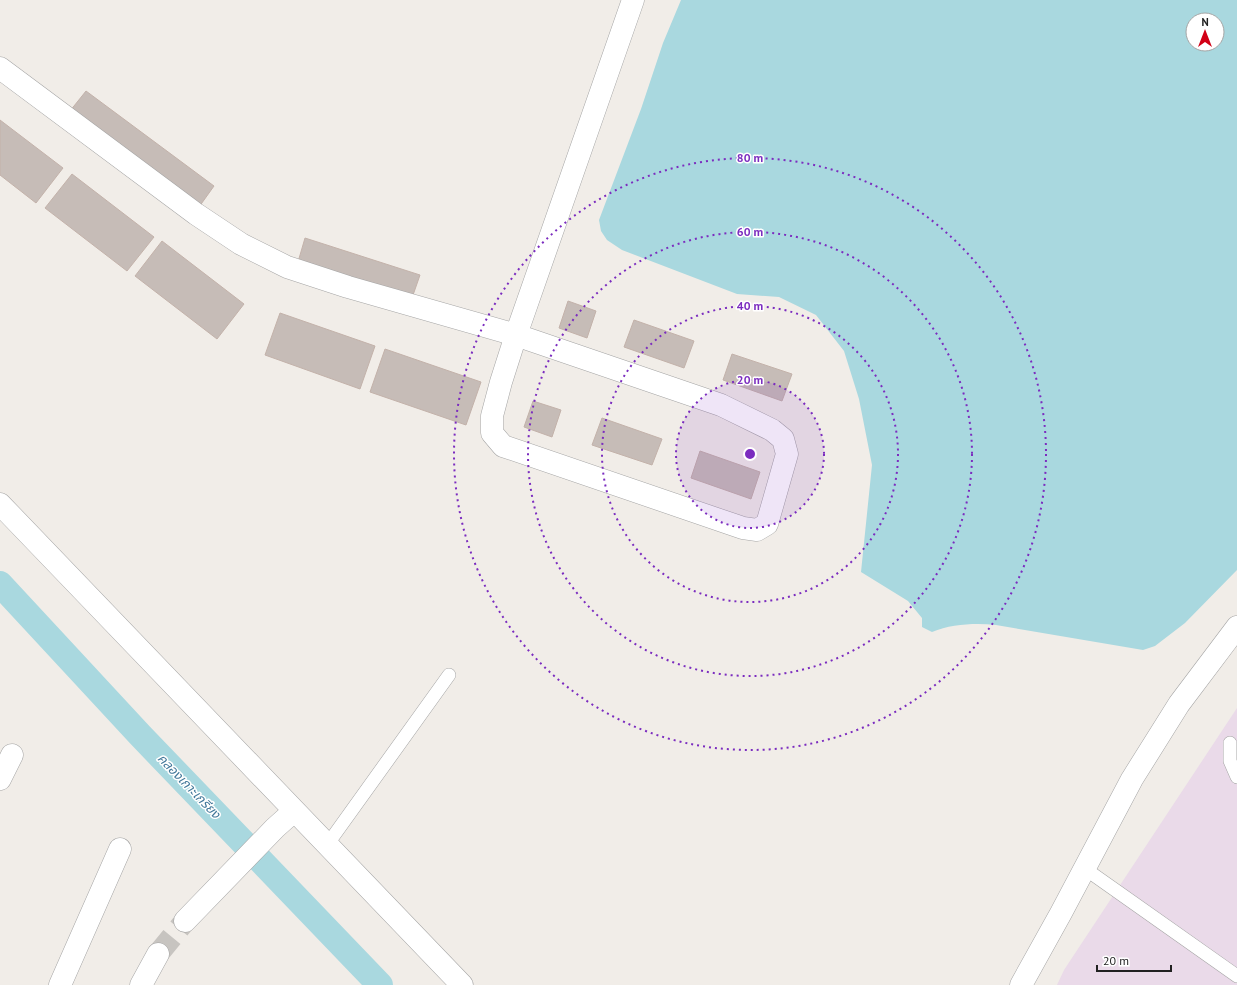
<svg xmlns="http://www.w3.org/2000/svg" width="1237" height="985" font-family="'PT Sans','Noto Sans Thai',sans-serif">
<rect width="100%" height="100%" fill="#f1ede8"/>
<path fill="#eadae9" d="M1237,708v277h-180l7,-15z"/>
<path fill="#a9d8df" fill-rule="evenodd" d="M681,0h556v570l-52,53 -30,23 -12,4 -147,-25c-21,-2 -44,-1 -64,7l-10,-5v-9l-14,-17 -47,-29 11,-107 -13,-66 -15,-48 -28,-36 -37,-18 -42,-3 -115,-44 -15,-10 -6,-9 -2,-11 42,-111 22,-66zM1193,20h24v24h-24z"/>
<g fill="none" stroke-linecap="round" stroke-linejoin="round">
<path stroke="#a9d8df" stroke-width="26" d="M0,584l140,151 240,250"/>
</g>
<path fill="#c6bcb7" stroke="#c3b2aa" d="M86,91l128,95 -15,21 -129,-96z
M0,120l63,48 -27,35 -36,-28z
M72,174l82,63 -27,34 -82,-63z
M305,238l115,37 -8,23 -114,-36z
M162,241l82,63 -27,35 -82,-63z
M568,301l28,10 -9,27 -28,-10z
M280,313l95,33 -15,43 -95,-34z
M634,320l60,21 -10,27 -60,-21z
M385,349l96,33 -15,43 -96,-33z
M732,354l60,20 -10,27 -59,-21z
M533,401l28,9 -9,27 -28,-10z
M602,418l60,21 -10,26 -60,-20z
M700,451l60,21 -9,27 -60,-21z"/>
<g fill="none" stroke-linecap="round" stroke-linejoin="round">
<path stroke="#c7c4c0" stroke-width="22" stroke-dasharray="22 11" stroke-linecap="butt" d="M158,954l27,-33"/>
<defs>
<path id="service" d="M1230,743v18l7,16
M327,845l122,-170
M1084,868l153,108"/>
<path id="minor" d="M0,68l196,146 45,30 46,23 61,20 168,48 205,70 51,25 11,9 4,15 -20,70 -10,6 -14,-2 -240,-82 -11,-13v-17l9,-34 15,-47 117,-335
M0,504l462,481
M0,779l12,-24
M185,921l90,-93 19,-17
M60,985l60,-136
M141,985l17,-31
M1021,985l40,-72 71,-134 47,-75 58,-77"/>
</defs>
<use href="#service" stroke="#a5a5a5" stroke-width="14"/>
<use href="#minor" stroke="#a5a5a5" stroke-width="23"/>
<use href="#service" stroke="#fff" stroke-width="13"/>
<use href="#minor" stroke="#fff" stroke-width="22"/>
</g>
<circle cx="750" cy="454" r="74" fill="#7b2cbf" fill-opacity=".12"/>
<g fill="none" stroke="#7b2cbf" stroke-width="2" stroke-dasharray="2 4">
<circle cx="750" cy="454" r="74"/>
<circle cx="750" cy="454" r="148"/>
<circle cx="750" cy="454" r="222"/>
<circle cx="750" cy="454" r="296"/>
</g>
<g text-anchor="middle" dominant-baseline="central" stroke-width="3" stroke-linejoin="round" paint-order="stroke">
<g font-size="13" font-style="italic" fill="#43789a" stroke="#fff">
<text transform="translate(189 786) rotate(46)">คลองเกาะเกรียง</text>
</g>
</g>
<circle cx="750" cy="454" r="6" fill="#7b2cbf" stroke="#fff" stroke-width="2"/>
<g font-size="12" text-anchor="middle" font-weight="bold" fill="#7b2cbf" stroke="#fff" stroke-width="3" stroke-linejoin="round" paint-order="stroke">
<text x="750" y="162">80 m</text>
<text x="750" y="236">60 m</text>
<text x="750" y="310">40 m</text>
<text x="750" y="384">20 m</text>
</g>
<g transform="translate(1205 32)"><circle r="19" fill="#ffffff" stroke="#a6a6a6"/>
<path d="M0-3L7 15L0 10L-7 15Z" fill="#d20016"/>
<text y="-6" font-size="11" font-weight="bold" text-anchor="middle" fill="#212121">N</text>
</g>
<path d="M1097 965v6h74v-6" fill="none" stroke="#212121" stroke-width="2"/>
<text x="1103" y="965" font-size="12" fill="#212121" stroke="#ffffff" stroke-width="3" paint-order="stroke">20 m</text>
</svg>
